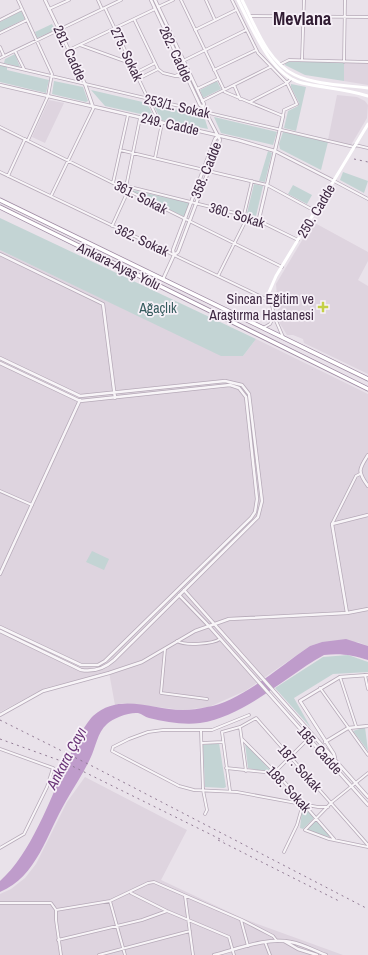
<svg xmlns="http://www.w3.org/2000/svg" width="368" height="955" font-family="'Archivo Narrow',sans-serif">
<rect width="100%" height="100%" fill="#e9e2ea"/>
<path fill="#ded4df" d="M344,62l24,1v22l-24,-4z
M337,95l20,2 8,4 3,4 -1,13 -16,27 -23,-5z
M49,100l15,3 -19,40 -13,-6z
M313,222l55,30v9l-10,19 10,6v88l-64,-31 -1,-4 -10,-4h-6l-8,-13 -3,-38z
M0,250l221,105 22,1 13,-17 112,55v252l-10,-4h-36l-12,4 -65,45 -36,16 -26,3 -61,-7 -7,2 -6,-33 -64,16 -45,24z
M85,777l102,53 -26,50 83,39 99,36h-343v-61l11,-5 14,-11 11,-14 31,-62z"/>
<path fill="#c3d4d4" d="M21,11l4,8 -25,12v-9z
M52,24l3,6 -18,8 -2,-6z
M15,54l5,13 -16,-4 1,-4z
M286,61l58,1v19l-39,-6 -20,-10z
M0,65l7,2v3l42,10 -3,13 -46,-11z
M54,81l29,6 5,14 -2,1 -34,-8z
M217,81l4,8 -18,9 -3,-8z
M291,84l15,3 -10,44 -12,-3 4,-17 10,-5 1,-3 -8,-16z
M91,90l56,13 7,14 -49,-11z
M153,104l51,12 4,13 -47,-9z
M214,117l63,15 -4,13 -52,-12z
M283,132l45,10 -7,28 -41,-21 -1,-5z
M268,151l4,2 -7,29 -6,-1z
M343,172l25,9 -4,12 -24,-13z
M254,184l9,2 -7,30 -9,-3z
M293,185l19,10 -5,9 -19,-10z
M132,190l58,13 -5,14 -53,-25z
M0,218l256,121 -13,17h-22l-221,-106z
M92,551l17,8 -5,11 -18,-8z
M348,655l20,7v10l-35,2 -39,24 17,30 -36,-40 48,-31z
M365,727l3,24 -15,-20z
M219,743l7,44 -2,1 -19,-1 -2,-42z
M245,743l26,28v2l-23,-5z
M302,810h5l7,8 -11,11 -3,-1z
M316,820l13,15v2l-22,-7z"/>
<path fill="#bf9ccb" d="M346,639l22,7v14c-16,-5 -27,-7 -44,-5 -40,22 -78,61 -124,68 -17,2 -34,-1 -51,-5 -4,-1 -7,-4 -11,-5 -9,-1 -25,5 -31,11 -10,9 -11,23 -17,35 -7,15 -16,28 -24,42 -19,32 -29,76 -66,91v-11c32,-28 51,-85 69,-123 5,-12 15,-33 24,-42 27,-24 59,-6 90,-6 8,0 16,-1 24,-3 33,-5 75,-42 103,-61l12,-4z"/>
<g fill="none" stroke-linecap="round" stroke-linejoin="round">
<defs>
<path id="minor" d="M18,0l34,74 -4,22 -20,44
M98,0l4,9
M181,0l44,92 58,24 1,-6 13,-6 -10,-21 -29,-30 -26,-53
M206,0l9,20
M158,7l15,-7
M105,8l54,114
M49,9l20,-9
M251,16l117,1
M134,19l24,50
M0,20l22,-11
M195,30l41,-20
M0,33l27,-13
M80,45l50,18
M0,47l4,9
M69,50l86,-41
M15,51l9,18
M0,58l121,-58
M302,60l2,-60
M183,61l63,-31
M344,62l1,-62
M0,64l354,83
M281,64l8,-4 79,2
M214,70l42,-20
M184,72l-9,4 12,1
M135,73l20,-10
M138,79l20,-10 5,4 12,3
M234,85l6,14
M197,89l21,-10
M202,101l68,-34
M250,102l37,-19 4,-4
M0,127l282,140
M355,145l13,3
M120,150l147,35 48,26
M155,158l7,-35
M0,172l266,127 6,6 2,11
M8,176l17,-37
M334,181l34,18
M113,183l15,-68
M126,186l125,31 47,23
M126,187l14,-69
M51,196l43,-89
M244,215l8,-34
M112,226l16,-35
M218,276l30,-60
M263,328l7,-4 4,-8 9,21
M0,491l32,14
M332,524l24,-48 4,-2
M177,641c8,5 36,3 43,-2
M165,649l-4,44 46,6
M365,675l3,14
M340,677l16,49
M320,688l48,67
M249,715l-37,15h-49l-15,2 -19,7 -16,8 -1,4 67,35 15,4 43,2 81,15h10
M240,727l6,44
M201,731l2,59 4,20 -2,4
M242,739l38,38 54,62
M202,743l21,-1
M0,749l53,19 -6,19 -23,47 -24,14
M226,768l48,5 35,-35
M368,773l-36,29 -27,28 24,9 39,8
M230,791l-8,-59 18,-5 16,-9 112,127
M284,852l13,-27 6,-21
M131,893l36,18 62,26 5,18
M185,896l8,59
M110,901l15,54
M0,903h51l5,7v10l5,35
M56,910l54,-9 38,-18 6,-1 88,38 31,16 4,5
M241,920l7,26
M58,940l84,-20 25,-9
M265,942l5,13
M99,955l91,-24"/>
<path id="tertiary" d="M45,0l40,84 8,23
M151,0l49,105 3,2 15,29 2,4 -42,112 -4,3 -1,-5 42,-111 3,-3
M155,0l49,104 -1,3
M0,85l238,55 37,11 59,30
M259,219l24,-103
M0,254l103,50 12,94
M163,279l11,-24
M0,358l80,38 145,-15 17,4 7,9 13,107 -4,16 -6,6 -138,137c-10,9 -20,12 -33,10l-81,-39
M0,363l80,38 150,-16 9,3 7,9 11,102 -2,13 -4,6 -146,143 -7,4h-17l-81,-38
M368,455c-9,14 -11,16 0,31
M0,574l80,-174
M184,590l184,207
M179,595l29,30 160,180
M347,613l-15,-89 36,-9
M0,715l43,-24 66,-18 33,-11 53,-31 34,-12 118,-6 21,-4
M325,742l23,-14 20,-2
M335,758l-1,-4 -34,-53 40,-24 28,-2
M284,941l14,8 19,6
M214,955c24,-6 52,-18 77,-13 12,2 24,9 35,13"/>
<path id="trunk" d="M0,200l368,179
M0,207l368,182"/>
</defs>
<use href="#minor" stroke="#b6aab8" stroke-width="3.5"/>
<use href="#tertiary" stroke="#b6aab8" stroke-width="4"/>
<use href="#trunk" stroke="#9d89a1" stroke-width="5"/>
<use href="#minor" stroke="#f8f5f8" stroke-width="2"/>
<use href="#tertiary" stroke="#f8f5f8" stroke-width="2.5"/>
<path stroke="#fff" stroke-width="3" d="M238,0c14,27 32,75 64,83 22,5 45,6 66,13
M242,0c13,25 25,62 53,75 21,10 50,10 73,13
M266,299l10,-23 92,-152"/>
<use href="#trunk" stroke="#fff" stroke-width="3.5"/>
<path stroke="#917b94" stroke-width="1" stroke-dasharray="2 4" stroke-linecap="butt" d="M354,159l14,3
M0,720l94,47 274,142
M0,739l64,23 160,79
M218,840l123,62"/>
</g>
<path fill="#c4d046" stroke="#f7f1f8" stroke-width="1.5" d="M321 301h4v4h4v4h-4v4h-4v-4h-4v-4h4z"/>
<g text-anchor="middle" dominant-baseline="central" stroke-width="3.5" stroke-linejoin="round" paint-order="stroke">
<g font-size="14" fill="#3f2943" stroke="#f7f1f8">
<text transform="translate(70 53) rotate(65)">281. Cadde</text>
<text transform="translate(127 54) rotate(65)">275. Sokak</text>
<text transform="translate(176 54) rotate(65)">262. Cadde</text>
<text transform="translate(177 106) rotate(13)">253/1. Sokak</text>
<text transform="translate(170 124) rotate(13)">249. Cadde</text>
<text transform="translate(206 170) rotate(-68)">358. Cadde</text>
<text transform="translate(141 197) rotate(27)">361. Sokak</text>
<text transform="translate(316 211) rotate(-59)">250. Cadde</text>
<text transform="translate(237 215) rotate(17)">360. Sokak</text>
<text transform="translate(142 240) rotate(25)">362. Sokak</text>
<text transform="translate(119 266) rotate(26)">Ankara-Ayaş Yolu</text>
<text transform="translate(320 750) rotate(48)">185. Cadde</text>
<text transform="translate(300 768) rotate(48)">187. Sokak</text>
<text transform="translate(289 789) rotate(47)">188. Sokak</text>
</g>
<g font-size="14" fill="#3f2943" stroke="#f7f1f8" text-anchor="end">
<text x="314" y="299">Sincan Eğitim ve<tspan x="314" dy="16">Araştırma Hastanesi</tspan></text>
</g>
<g font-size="14" fill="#375d5f" stroke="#f7f1f8">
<text x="158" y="308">Ağaçlık</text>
</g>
<g font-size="15" font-style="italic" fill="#693377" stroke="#f7f1f8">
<text transform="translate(66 758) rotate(-62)">Ankara Çayı</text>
</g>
<g font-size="18" font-weight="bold" fill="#311c33" stroke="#f7f1f8">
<text x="302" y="18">Mevlana</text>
</g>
</g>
</svg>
